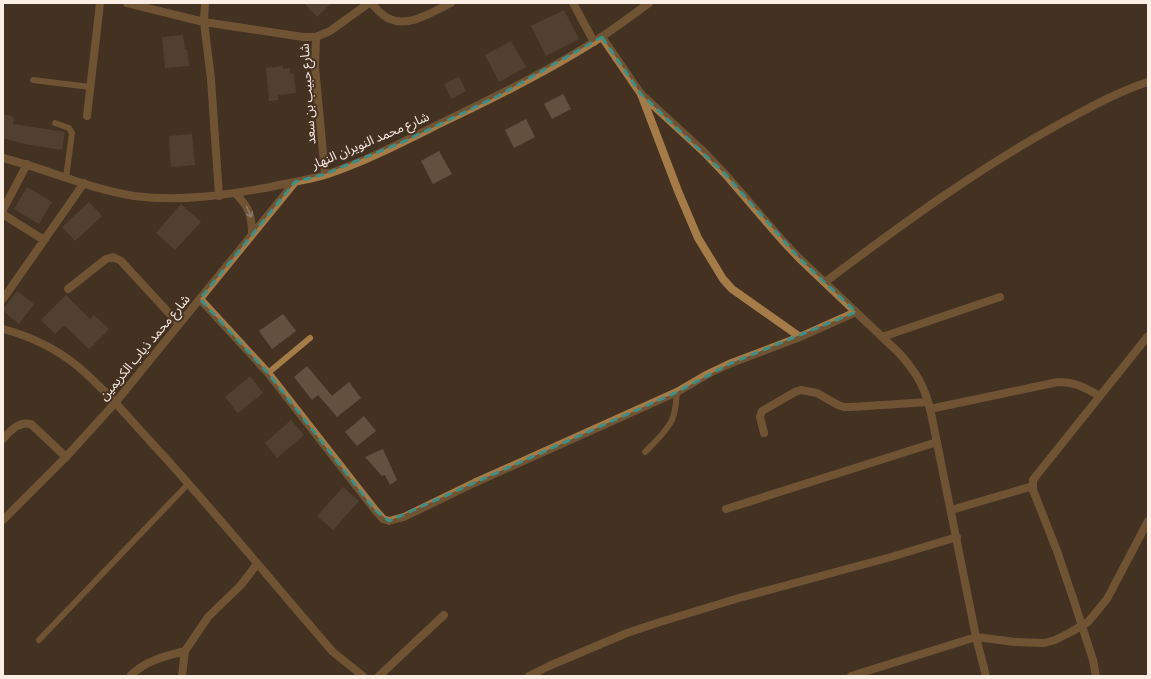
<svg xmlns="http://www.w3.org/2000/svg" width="1151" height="679" font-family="Barlow,'Noto Sans Arabic',sans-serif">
<rect width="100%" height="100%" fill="#443122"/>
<path fill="#635140" d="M304,3h27l-14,14z
M564,10l15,29 -33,17 -15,-30z
M183,35l2,15h2l2,16 -24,2 -3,-31z
M511,41l15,26 -27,15 -14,-27z
M283,66v3l7,-1v6l4,-1 2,20 -18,2v5l-9,1 -3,-33z
M459,77l7,14 -15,8 -7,-15z
M563,94l8,15 -19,10 -8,-15z
M3,114l11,3 -1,7 52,8 -3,18 -37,-6 -22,-6z
M526,119l9,18 -21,11 -9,-18z
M192,134l3,31 -24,2 -2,-31z
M439,151l13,23 -19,10 -12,-23z
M27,187l25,15 -13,22 -25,-15z
M89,202l13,14 -27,25 -13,-14z
M181,204l20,18 -26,28 -19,-17z
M17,291l17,13 -15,20 -16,-13v-2z
M66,295l24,24 4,-4 15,14 -20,20 -25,-24 -9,9 -14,-14z
M283,314l13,17 -24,18 -13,-18z
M307,366l25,30 17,-14 12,16 -24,19 -19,-22 -6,5 -18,-23z
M250,376l13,17 -25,20 -13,-16z
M364,416l12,15 -19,15 -12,-14z
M291,420l13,15 -27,23 -12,-15z
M383,449l14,31 -7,5 -5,-10 -3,1 -17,-19z
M343,487l16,14 -26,29 -16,-14z"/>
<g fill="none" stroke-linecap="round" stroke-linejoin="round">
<path stroke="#a57c48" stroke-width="6" d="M33,80l57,7
M55,123l14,5 3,5 -6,45
M268,373l42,-35
M645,452c10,-10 21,-20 27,-32 4,-9 4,-19 5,-28
M39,640l150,-157"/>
<path stroke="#a57c48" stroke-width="8" d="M127,3l77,19 99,15h13l-1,30 10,107
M205,3l-1,19 7,57 8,117
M371,3c6,6 11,13 19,16 19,9 44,-8 61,-16
M573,3l21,39
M316,37l14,-6 39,-28
M641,94l37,97 20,47 25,41 9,10 68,48
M87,116l13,-113
M27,164l-24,46 1,5 40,25
M825,282c76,-57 152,-113 236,-159 28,-15 56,-31 87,-41
M68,289l38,-30 7,-2 8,4 58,63
M3,299l81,-116
M200,299l68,74 107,137 8,9 6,2 15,-4 70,-34 203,-91 31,-18 21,-10 71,-27 56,-25
M3,329c26,7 52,19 73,36 27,22 50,50 74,76 63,68 122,141 183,211l30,24
M882,337l118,-40
M930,409l128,-27c18,0 27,6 42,14
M764,433l-4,-16 2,-6 33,-19 6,-2 16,3 21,12 6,2h8l76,-5
M3,439c8,-9 16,-18 28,-15l35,33
M726,509l211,-67
M951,510l82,-24
M130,676c15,-15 35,-20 55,-25
M182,676l3,-25 23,-34 33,-32 16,-21
M379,676l65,-61
M529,676l20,-10 78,-33 33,-11 79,-24 152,-41 66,-20
M851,676l125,-39 39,5 29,1 11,-3 16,-8 17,-10 19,-23 41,-78
M1096,676l-3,-16 -19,-59 -17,-50 -24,-61v-10l3,-4 112,-140"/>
<path stroke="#a57c48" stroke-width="8" d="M602,37l39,57 63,58 22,23 56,65 17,18 100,95c18,20 26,34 32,60l45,224 10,39
M3,158c44,11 86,31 131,38 46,6 92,-1 136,-9 18,-4 37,-7 55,-12 39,-13 76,-32 112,-50 53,-25 108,-52 158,-84 19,-12 36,-25 54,-38
M235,193c14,14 17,22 17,41
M3,520l63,-63 49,-54 180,-221"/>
</g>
<defs><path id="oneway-shaft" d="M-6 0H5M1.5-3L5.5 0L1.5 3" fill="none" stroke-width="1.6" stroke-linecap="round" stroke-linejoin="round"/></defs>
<use stroke="#e9d7c6" href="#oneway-shaft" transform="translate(249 212) rotate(66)"/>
<path d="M0 0H1151V679H0ZM602,37l39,57 85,81 73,83 57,54 -127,52 -52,28 -288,129 -14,-11 -107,-137 -68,-74 95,-117 30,-8 80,-33 93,-45z" fill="#443122" fill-opacity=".55" fill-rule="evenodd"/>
<path fill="none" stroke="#3e8e86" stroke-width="3" stroke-dasharray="8 5" stroke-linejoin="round" d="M602,37l39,57 85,81 73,83 57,54 -127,52 -52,28 -288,129 -14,-11 -107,-137 -68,-74 95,-117 30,-8 80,-33 93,-45z"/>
<g text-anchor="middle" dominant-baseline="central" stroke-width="4" stroke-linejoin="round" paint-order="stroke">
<g font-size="13" fill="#faeee5" stroke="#443122">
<text transform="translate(307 94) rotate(-94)">شارع حبيب بن سعد</text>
<text transform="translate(370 140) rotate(-23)">شارع محمد النويران النهار</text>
<text transform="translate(144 347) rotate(-50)">شارع محمد ذياب الكريمين</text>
</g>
</g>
<rect width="1151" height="679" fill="none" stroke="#faeee5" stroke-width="8"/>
</svg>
